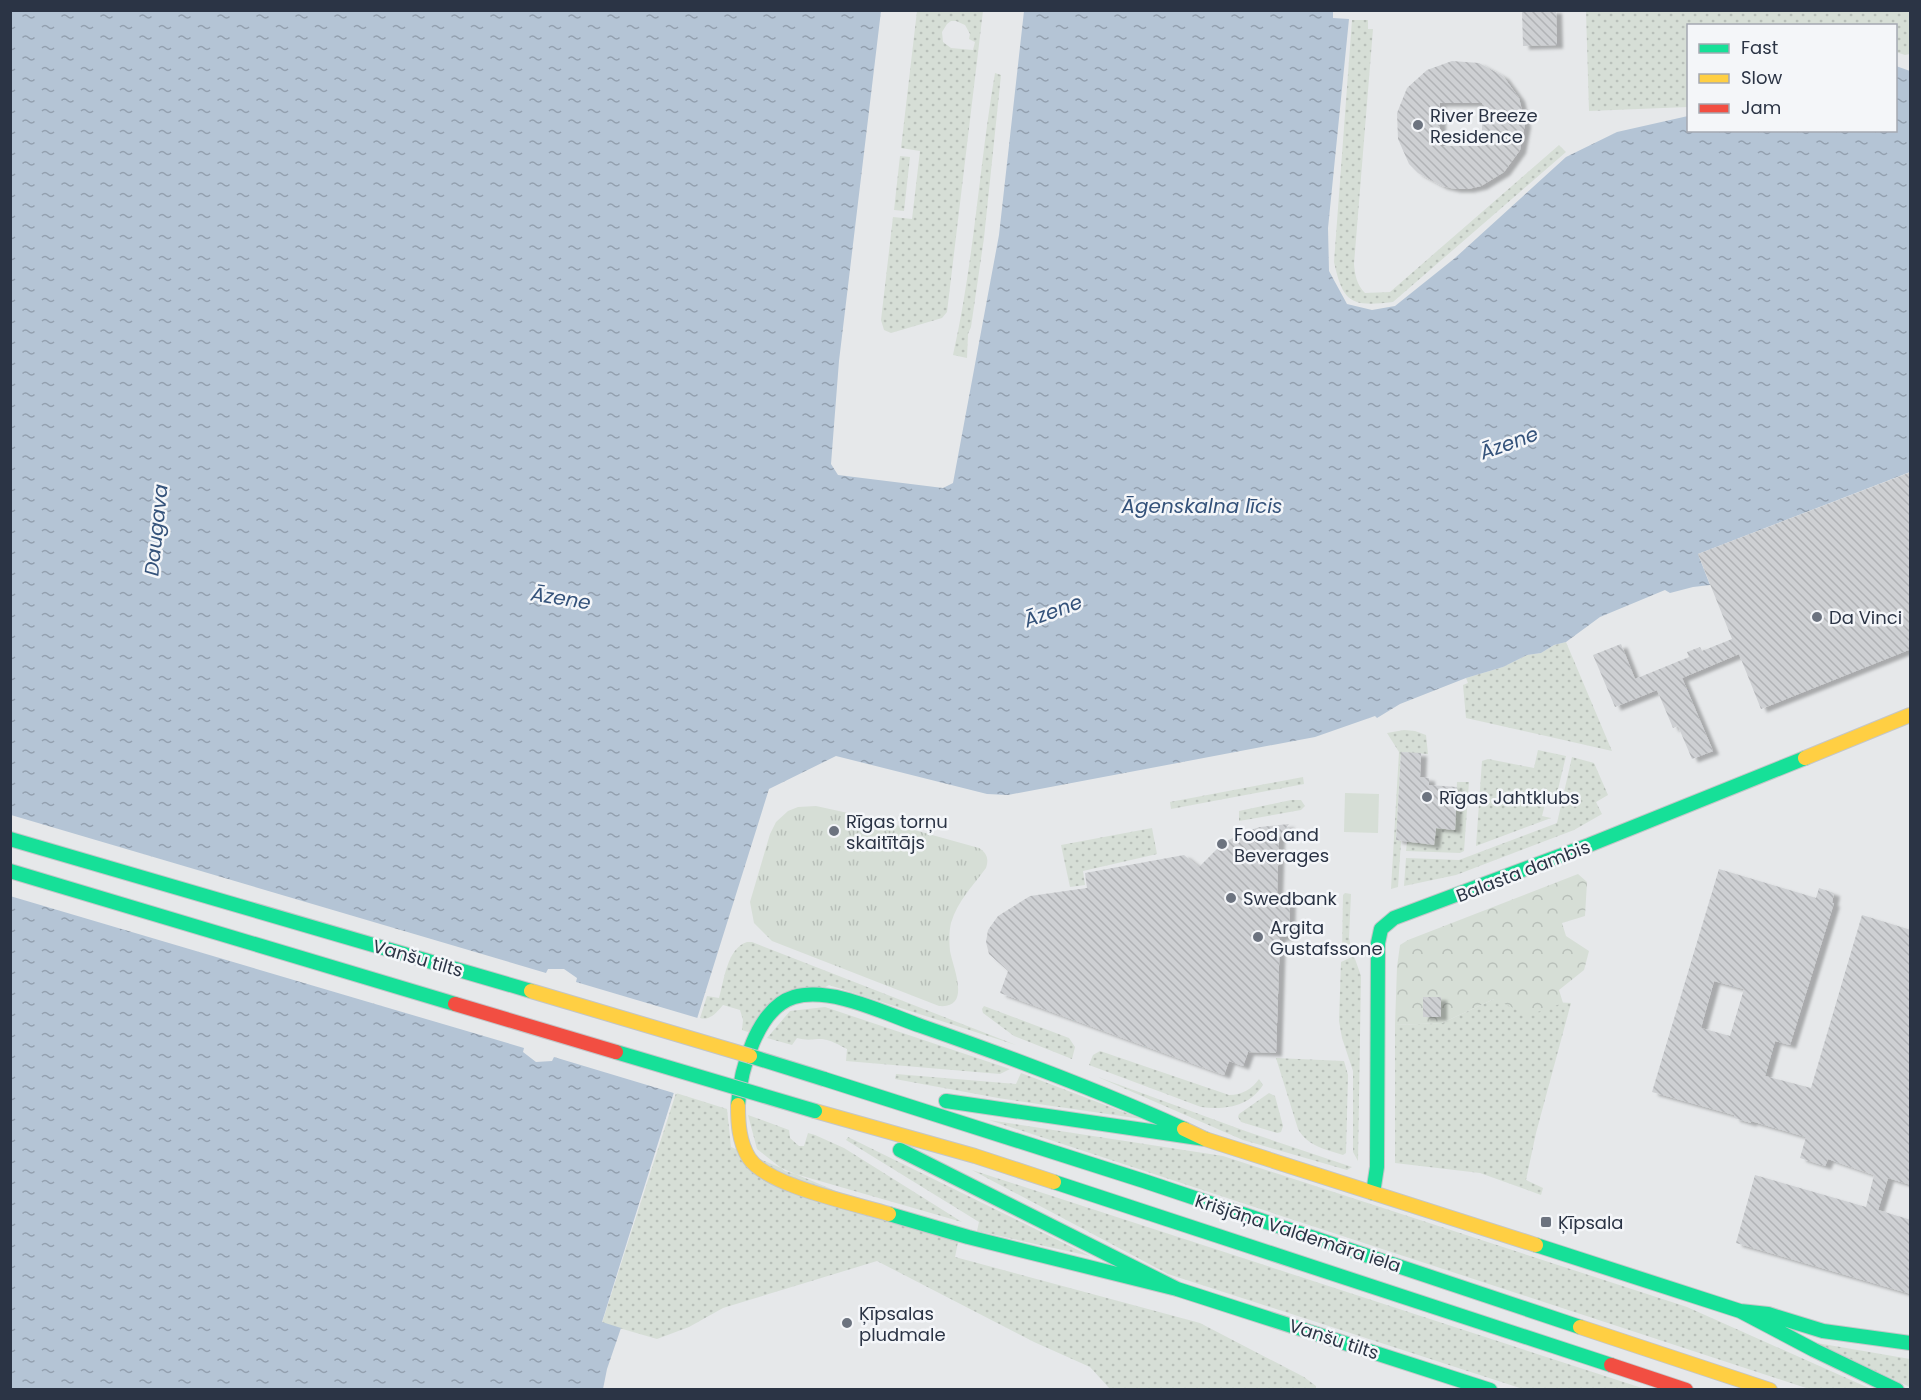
<svg xmlns="http://www.w3.org/2000/svg" width="1921" height="1400" font-family="Poppins,sans-serif">
<defs>
<pattern id="grass-dots" width="8" height="8" patternUnits="userSpaceOnUse" patternTransform="scale(1.5)"><rect width="8" height="8" fill="#d6ded6"/><path d="M2 2h.1M6 6h.1" fill="none" stroke="#b8bfb9" stroke-width="1.8" stroke-linecap="round"/></pattern>
<pattern id="forest-crowns" width="20" height="18" patternUnits="userSpaceOnUse" patternTransform="scale(1.5)"><rect width="20" height="18" fill="#d6ded6"/><path d="M2 6a3 3 0 1 1 6 0M12 15a3 3 0 1 1 6 0" fill="none" stroke="#b8bfb9"/></pattern>
<pattern id="park-tufts" width="24" height="20" patternUnits="userSpaceOnUse" patternTransform="scale(1.5)"><rect width="24" height="20" fill="#d6ded6"/><path d="M3 7l-1-3M5 7V3M7 7l1-3M15 17l-1-3M17 17v-4M19 17l1-3" fill="none" stroke="#b8bfb9"/></pattern>
<pattern id="water-ripples" width="26" height="14" patternUnits="userSpaceOnUse" patternTransform="scale(1.5)"><rect width="26" height="14" fill="#b4c4d5"/><path d="M2 4q2-2 4 0t4 0M15 11q2-2 4 0t4 0" fill="none" stroke="#93a0af"/></pattern>
<pattern id="building-back-hatch" width="6" height="6" patternUnits="userSpaceOnUse" patternTransform="scale(1.5)"><rect width="6" height="6" fill="#ced0d3"/><path d="M-1 5l2 2M0 0l6 6M5-1l2 2" fill="none" stroke="#b1b3b6"/></pattern>
<filter id="shadow"><feDropShadow dx="6" dy="3.5" stdDeviation="1.5" flood-color="#0004"/></filter>
</defs>
<rect width="100%" height="100%" fill="#e6e8ea"/>
<path fill="url(#grass-dots)" fill-rule="evenodd" d="M917,11h66l-36,301 -5,6 -51,15 -7,-3 -3,-10 12,-103 19,2 8,-68 -19,-3zM951,21h5l9,4 5,9 -1,5 6,3 -2,8 -22,-2 -8,-6 -1,-10 5,-8z
M1586,11h324v43l-5,1 -9,-3v-26h-208v81l-99,4z
M1352,20h16v9h5l-19,235c1,12 3,21 11,29l25,-1 169,-147 7,7 -173,150c-42,5 -50,1 -59,-40z
M995,73l6,2 -17,163 -13,89 -3,7 -1,24 -14,-3c21,-93 26,-188 42,-282z
M900,156l10,1 -6,54 -10,-1z
M1566,642l46,109 -146,-33 -3,-33 5,-2 -2,-5 37,-11 24,-12 14,-2 13,-8z
M1404,730l11,1 11,4 2,19 -27,-2 -5,88 5,1 -3,46 -7,2 8,-137 -12,-19z
M1538,750l28,6 -12,50 -9,-2 -3,12 9,2 -75,28 6,-85 6,-2 46,9z
M1572,757l22,6 14,32 -12,7 6,12 -28,16 -118,45 -52,11 2,-28 53,2 98,-37z
M1303,777l1,7 -133,25 -1,-7z
M1457,782h12l-5,69 -4,2 -54,-2 1,-9 27,2 2,-16 19,2z
M1291,800h10l4,6 -4,4 -62,11v-10z
M1152,828l5,26 -74,17 2,14 -15,2 -9,-42z
M1345,893l6,1 -2,44 3,13 -8,3 -2,-2 1,-57z
M747,942h5l264,103 -187,-60 -81,47 -6,-2 1,-10 -3,-10 -17,-5c-6,7 -13,16 -23,13l7,-22 12,2c5,-17 8,-50 28,-56z
M1354,956l7,20 -3,185 -5,-9v-81l-11,-33 -3,-17 2,-59z
M1494,999l77,4 -35,130 -10,47 17,8 -2,7 -61,-22 -85,-10v-138l47,-2z
M984,1006l85,32 6,9 -3,12 -58,-23 -31,-23 -1,-4z
M825,1007l185,62 -10,5 -154,-13 1,-12c-8,-4 -16,-9 -25,-10 -10,0 -14,2 -25,-1l-5,7 -25,-7 23,-27z
M1100,1051l129,44c13,0 23,-6 30,-16l4,6c-14,22 -38,25 -62,22l-112,-42 4,-10z
M1276,1058l68,3 4,14 -2,78 -3,2c-17,-6 -35,-8 -45,-26z
M1021,1073l121,46 -144,-21 -103,-19 1,-5 120,10z
M1098,1077l150,55 104,35 -5,3 -104,-30z
M676,1093l51,16 4,38 227,95 -3,15 245,66 104,54 12,9v4l-206,-1 -20,-22 -56,-25 -157,-81 -154,47 -34,19 -32,12 -55,-16z
M1269,1093l6,3 8,30 -2,6 -4,1 -36,-11 -3,-5 1,-3z
M748,1115l41,15 1,8 9,8h5l4,-13 7,2 29,13 118,74 -177,-51 -28,-22z
M989,1120l234,36 464,151 184,82h-62z
M848,1137l242,119 -113,-25 2,-9 -133,-82z
M972,1170l673,219h-122l-355,-115z
M1817,1343l93,16v28z"/>
<path fill="url(#forest-crowns)" d="M1578,874l9,8 -2,34 -23,7 4,13 23,15 -5,19 -25,20 4,13 -34,12 -35,-16 -52,24 -47,2 2,-58 3,-22 8,-5z"/>
<path fill="url(#park-tufts)" d="M816,806l55,12 108,30c8,5 10,11 7,20 -13,18 -28,32 -35,55 -2,9 -2,18 -1,28 3,17 22,58 -11,55l-167,-65 -18,-18 -4,-21 20,-68 6,-12 12,-11 10,-4z"/>
<path fill="#d6ded6" d="M1345,793l34,1 -1,39 -34,-1z"/>
<path fill="url(#water-ripples)" d="M1333,10v8l16,1 -21,209 1,43 18,33 25,6 23,-4 60,-48 111,-101 51,-25 71,-16v14h95l2,2 3,-2h108v-64l14,5v401l-212,82 12,31 -17,2 -23,6 -5,-3 -65,27 -34,25 -12,3 -13,8 -14,2 -24,12 -37,11 -66,26 -23,14 -2,-2 -60,21 -307,58 -21,-1 -151,-38 -67,33 -167,533 19,6 -14,41 -4,20h-592l-1,-1378h871l-42,350 -8,103 7,11 105,13 10,-5 46,-248 25,-224z"/>
<path fill="#e6e8ea" d="M11,815l535,158 2,-4h16l13,9 -1,4 125,37 -24,75 -123,-37 -2,4 -16,1 -13,-10 1,-4 -514,-152z"/>
<path fill="url(#building-back-hatch)" fill-rule="evenodd" filter="url(#shadow)" d="M1522,10h34l1,35 -34,1z
M1452,61l27,2 24,13 16,22 6,26 -5,26 -16,22 -23,14 -13,3h-13l-13,-3 -24,-13 -9,-9 -11,-25 -1,-26 10,-25 20,-18zM1440,103h42v43h-42z
M1911,472v177l-150,60 -22,-55 -57,24 31,73 -21,8 -14,-33 -5,2 -16,-38 -42,17 -22,-52 28,-11 14,35 54,-22 -2,-5 13,-5 2,4 30,-12 -34,-85z
M1401,752l20,1 -1,24 9,1v7l28,2 -2,43 -19,-2 -2,17 -38,-5z
M1289,824l-10,14 -2,57 13,1 -1,41h-9l-4,116 -28,-1 -5,14 -14,-5 -5,14 -224,-82 8,-22 -19,-17 -3,-12 2,-12 10,-14 32,-20 57,-8 -2,-15 99,-18 15,12 23,-23 19,-11 19,-6z
M1719,869l97,29 3,-10 15,5 -2,10h2l-44,142 -15,-4 -10,35 46,12 51,-173 49,15v255l-23,-7 -10,32 33,10v74l-175,-51 19,-68 111,32 8,-32 -46,-16 -3,7 -25,-8 6,-21 -55,-16v2l-17,-5v-3l-82,-23zM1714,981l30,8 -14,47 -29,-8z
M1423,997h18v20h-18z"/>
<g fill="none" stroke-linecap="round" stroke-linejoin="round">
<defs>
<path id="fast" d="M824,1079l320,102 436,146
M946,1101l259,38
M738,1105c2,-34 19,-97 56,-108 37,-11 92,17 127,29 89,31 177,64 263,103
M900,1150l277,139
M1054,1182l557,183
M1373,1193l4,-26 1,-224 3,-14 13,-11 195,-73 216,-87
M889,1214l79,23 209,52 313,101
M1536,1245l204,66 28,3 55,17 87,12
M1740,1311l74,39 83,40"/>
<path id="slow" d="M1805,758l105,-43
M738,1105c0,18 1,37 11,53 18,28 108,46 140,56
M815,1111l160,45 79,26
M1184,1129l21,10 331,106
M1580,1327l190,63"/>
<path id="jam" d="M1611,1365l75,25"/>
</defs>
<use href="#fast" stroke="#c4c6c8" stroke-width="16"/>
<use href="#slow" stroke="#c4c6c8" stroke-width="16"/>
<use href="#jam" stroke="#c4c6c8" stroke-width="16"/>
<use href="#fast" stroke="#16e098" stroke-width="14"/>
<use href="#slow" stroke="#ffcf43" stroke-width="14"/>
<use href="#jam" stroke="#f24e42" stroke-width="14"/>
<defs>
<path id="fast-bridge" d="M10,839l521,152
M10,871l445,133
M616,1052l199,59
M750,1056l74,23"/>
<path id="slow-bridge" d="M531,991l219,65"/>
<path id="jam-bridge" d="M455,1004l161,48"/>
</defs>
<use href="#fast-bridge" stroke="#c2c5c8" stroke-width="16" stroke-linecap="butt"/>
<use href="#slow-bridge" stroke="#c2c5c8" stroke-width="16" stroke-linecap="butt"/>
<use href="#jam-bridge" stroke="#c2c5c8" stroke-width="16" stroke-linecap="butt"/>
<use href="#fast-bridge" stroke="#16e098" stroke-width="14"/>
<use href="#slow-bridge" stroke="#ffcf43" stroke-width="14"/>
<use href="#jam-bridge" stroke="#f24e42" stroke-width="14"/>
</g>
<g fill="#6c737f" stroke="#f4f6f9" stroke-width="2">
<circle cx="1418" cy="125" r="6"/>
<circle cx="1817" cy="617" r="6"/>
<circle cx="1427" cy="797" r="6"/>
<circle cx="834" cy="831" r="6"/>
<circle cx="1222" cy="844" r="6"/>
<circle cx="1231" cy="898" r="6"/>
<circle cx="1258" cy="937" r="6"/>
<rect x="1540" y="1216" width="12" height="12" rx="3"/>
<circle cx="847" cy="1323" r="6"/>
</g>
<g text-anchor="middle" dominant-baseline="central" stroke-width="5" stroke-linejoin="round" paint-order="stroke">
<g font-size="18" fill="#2b3445" stroke="#f4f6f9" text-anchor="start">
<text x="1430" y="115">River Breeze<tspan x="1430" dy="21">Residence</tspan></text>
<text x="1829" y="617">Da Vinci</text>
<text x="1439" y="797">Rīgas Jahtklubs</text>
<text x="846" y="821">Rīgas torņu<tspan x="846" dy="21">skaitītājs</tspan></text>
<text x="1234" y="834">Food and<tspan x="1234" dy="21">Beverages</tspan></text>
<text x="1243" y="898">Swedbank</text>
<text x="1270" y="927">Argita<tspan x="1270" dy="21">Gustafssone</tspan></text>
<text x="1558" y="1222">Ķīpsala</text>
<text x="859" y="1313">Ķīpsalas<tspan x="859" dy="21">pludmale</tspan></text>
</g>
<g font-size="18" fill="#2b3445" stroke="#f4f6f9">
<text transform="translate(1523 871) rotate(-21)">Balasta dambis</text>
<text transform="translate(418 958) rotate(16)">Vanšu tilts</text>
<text transform="translate(1298 1233) rotate(18)">Krišjāņa Valdemāra iela</text>
<text transform="translate(1334 1339) rotate(18)">Vanšu tilts</text>
</g>
<g font-size="20" font-style="italic" fill="#34527a" stroke="#f4f6f9">
<text transform="translate(1509 443) rotate(-20)">Āzene</text>
<text x="1202" y="506">Āgenskalna līcis</text>
<text transform="translate(156 530) rotate(-84)">Daugava</text>
<text transform="translate(561 598) rotate(9)">Āzene</text>
<text transform="translate(1053 611) rotate(-20)">Āzene</text>
</g>
</g>
<rect width="1921" height="1400" fill="none" stroke="#2b3445" stroke-width="24"/>
<rect x="1687" y="24" width="210" height="108" fill="#f4f6f9" stroke="#a4a8b1" stroke-width="1.5"/>
<rect x="1699" y="44" width="30" height="9" fill="#16e098" stroke="#a4a8b1" stroke-width="1.5"/>
<text x="1741" y="54" font-size="18" fill="#2b3445">Fast</text>
<rect x="1699" y="74" width="30" height="9" fill="#ffcf43" stroke="#a4a8b1" stroke-width="1.5"/>
<text x="1741" y="84" font-size="18" fill="#2b3445">Slow</text>
<rect x="1699" y="104" width="30" height="9" fill="#f24e42" stroke="#a4a8b1" stroke-width="1.5"/>
<text x="1741" y="114" font-size="18" fill="#2b3445">Jam</text>
</svg>
